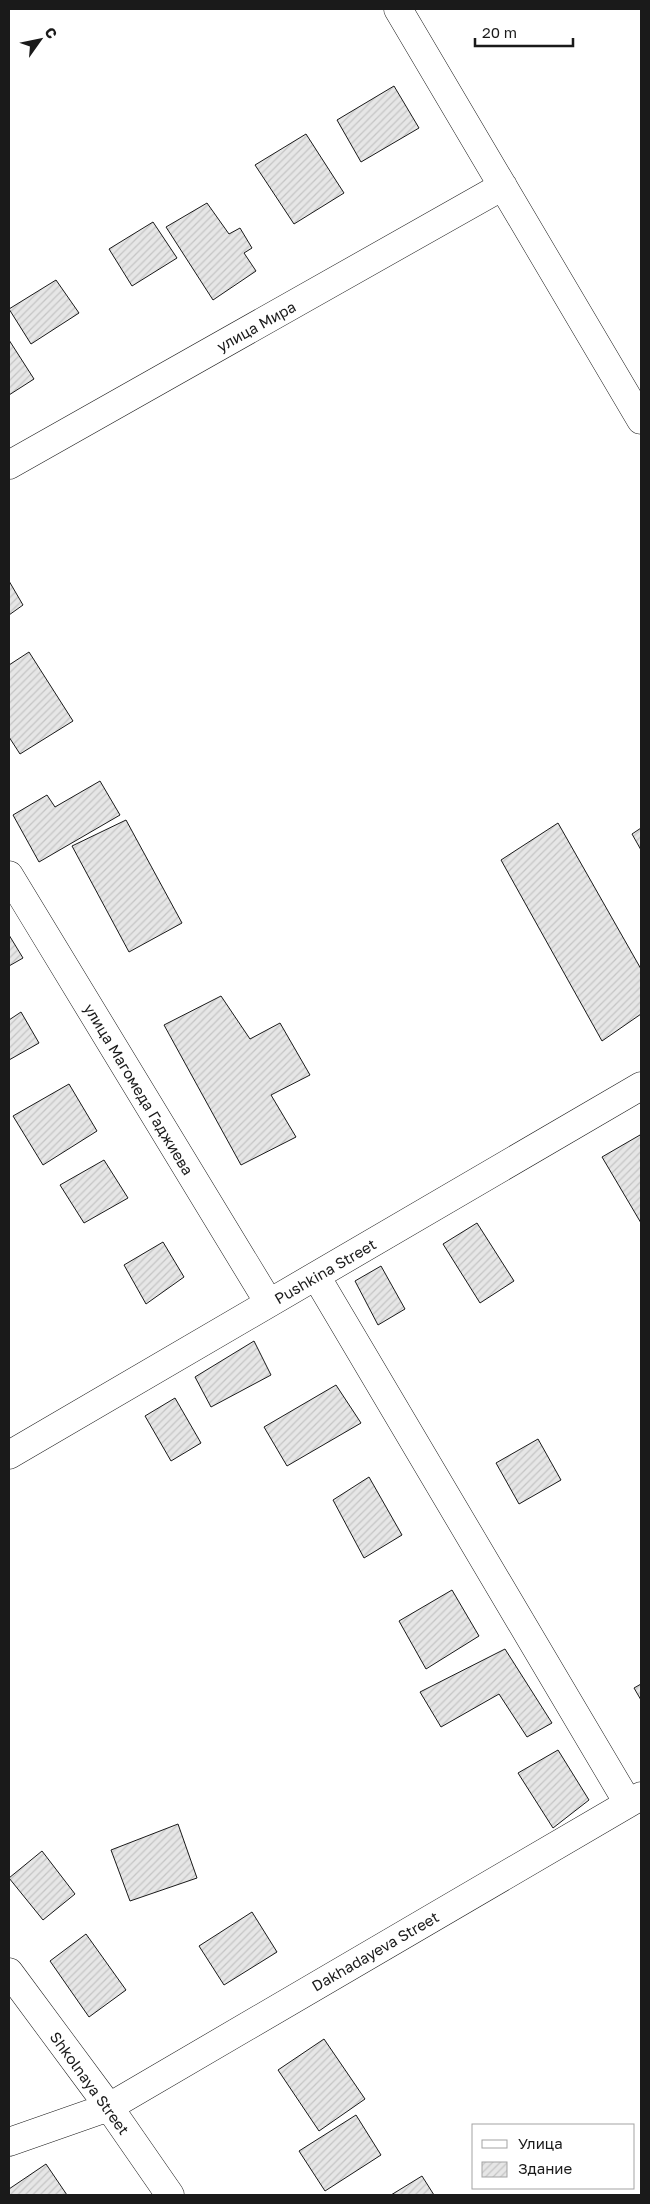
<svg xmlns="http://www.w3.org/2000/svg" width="650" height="2204" font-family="'Golos Text',sans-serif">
<defs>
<pattern id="building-hatch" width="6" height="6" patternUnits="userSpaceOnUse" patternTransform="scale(1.25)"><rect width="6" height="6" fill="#e6e6e6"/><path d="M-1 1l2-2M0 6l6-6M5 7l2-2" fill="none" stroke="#c5c5c5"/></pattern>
</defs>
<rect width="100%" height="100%" fill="#fff"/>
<path fill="url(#building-hatch)" stroke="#1a1a1a" d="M394,86l25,42 -58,34 -24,-42z
M306,134l38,59 -50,31 -39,-59z
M207,203l22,31 11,-6 12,20 -8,5 12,18 -43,29 -47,-73z
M153,222l24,36 -45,28 -23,-37z
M56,280l23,33 -48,31 -22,-35z
M9,340l25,39 -25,16z
M9,581l14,24 -14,10z
M29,652l44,69 -53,33 -11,-17v-72z
M100,781l20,34 -81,47 -26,-47 34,-20 8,12z
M126,820l56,103 -53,29 -57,-106z
M558,823l83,146v45l-39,27 -101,-181z
M641,828v22l-9,-16z
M9,935l14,23 -14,8z
M221,996l29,43 30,-16 30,52 -39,20 25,42 -55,28 -77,-140z
M21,1012l18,31 -30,17v-40z
M69,1084l28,47 -54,34 -30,-49z
M640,1135l1,3v85l-39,-66z
M104,1160l24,38 -44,25 -24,-38z
M477,1223l37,58 -34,22 -37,-59z
M163,1242l21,35 -38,27 -22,-39z
M381,1266l24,43 -27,16 -23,-44z
M254,1341l17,34 -60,32 -16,-30z
M336,1385l25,38 -74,43 -23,-39z
M175,1398l26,45 -30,18 -26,-45z
M538,1439l23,41 -42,24 -23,-41z
M369,1477l33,58 -38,23 -31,-58z
M452,1590l27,46 -53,33 -27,-48z
M505,1649l47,74 -25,14 -28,-43 -58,33 -21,-35z
M641,1684v16l-7,-12z
M558,1750l31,50 -36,28 -35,-55z
M178,1824l19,54 -67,23 -19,-51z
M42,1851l33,43 -32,26 -34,-42z
M252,1912l25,40 -53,33 -25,-39z
M86,1934l40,56 -37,27 -39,-56z
M324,2039l41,60 -46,32 -41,-61z
M356,2115l25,40 -56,36 -26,-40z
M46,2164l21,31h-58v-6z
M422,2176l12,19h-43z"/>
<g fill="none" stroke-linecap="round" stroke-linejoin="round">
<defs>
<path id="street" d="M398,9l243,411
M9,465l494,-279
M9,875l260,428
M316,1276l312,527
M9,1455l632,-369
M9,1972l100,135 61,88
M9,2142l100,-35 532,-311"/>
</defs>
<use href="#street" stroke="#1a1a1a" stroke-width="29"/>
<use href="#street" stroke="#fff" stroke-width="28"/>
</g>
<g text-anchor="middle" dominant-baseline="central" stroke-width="4" stroke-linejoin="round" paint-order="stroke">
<g font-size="15" fill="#1a1a1a" stroke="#fff">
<text transform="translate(256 326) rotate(-29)">улица Мира</text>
<text transform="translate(139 1089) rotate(59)">улица Магомеда Гаджиева</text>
<text transform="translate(325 1271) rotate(-30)">Pushkina Street</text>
<text transform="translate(375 1951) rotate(-30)">Dakhadayeva Street</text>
<text transform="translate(90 2083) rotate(54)">Shkolnaya Street</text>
</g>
</g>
<rect width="650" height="2204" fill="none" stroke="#1a1a1a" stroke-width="20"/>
<rect x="472" y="2124" width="162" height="65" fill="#ffffff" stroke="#a3a3a3"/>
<rect x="482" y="2140" width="25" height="8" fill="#ffffff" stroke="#a3a3a3"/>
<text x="518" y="2149" font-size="15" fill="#1a1a1a">Улица</text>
<rect x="482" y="2162" width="25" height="15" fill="url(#building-hatch)" stroke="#a3a3a3"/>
<text x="518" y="2174" font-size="15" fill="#1a1a1a">Здание</text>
<g transform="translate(40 40) rotate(57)" stroke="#ffffff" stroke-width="4" paint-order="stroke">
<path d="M0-4L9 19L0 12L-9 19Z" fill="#1a1a1a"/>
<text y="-8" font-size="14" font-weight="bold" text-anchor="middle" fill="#1a1a1a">С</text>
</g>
<path d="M475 38v8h98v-8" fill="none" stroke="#1a1a1a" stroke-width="2.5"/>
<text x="482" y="38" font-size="15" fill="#1a1a1a" stroke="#ffffff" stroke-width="4" paint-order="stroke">20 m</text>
</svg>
